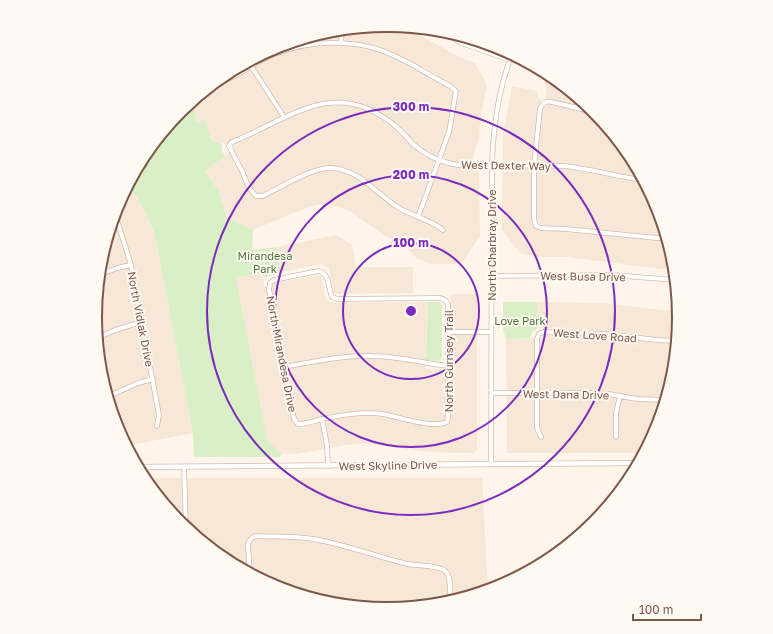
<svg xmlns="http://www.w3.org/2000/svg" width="773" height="634" font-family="'Golos Text',sans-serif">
<rect width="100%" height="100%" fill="#fff5ea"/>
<path fill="#f7e7d7" d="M387,25l13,1 6,2 58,31 11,4 12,22 -6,29 -2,24 -6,18 1,14 5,1 1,65 -19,28h-30l-15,-6 -11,-13 -21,-10 -34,-24 -19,-6h-14l-11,3 -53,22 -26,-12 -9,-28 -13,-21 28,-19 1,-4 -22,-5 -8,-21 -7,2 -5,-21 32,-27 51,-27 55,-16z
M544,72l49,39 36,44 27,50 17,55 1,10 -28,-3 -78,-10h-32l-16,-4 -18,-23 1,-95 9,-49 24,5 8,16 3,-1z
M128,185l13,19 6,12 9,24 37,193 -67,13 -3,-6 -3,-16 -4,1 -16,-51 -5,-57 5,-57 17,-55z
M337,235l15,10 4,22h57v26l-77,1 -3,-2 -4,-24 -8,-4 -40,8 -5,-25z
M256,274l11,3 -3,4v6l8,-1 2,-3 47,-8 3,14 1,7 4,6 6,1 93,-1 -3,66 5,1 20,1v-61l1,-5 -1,-8 4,-2h23v156l-3,3 -44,-1 -65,-9 -20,2 -48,9h-16l-14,-15 -31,-161z
M537,302l67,1 59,7h15v7l-5,57 -17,55 -13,24h-136l-1,-114 37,-1v-10h-5z
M143,478h339l6,112 -45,13 -57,6 -57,-6 -54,-16 -51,-27 -44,-37z"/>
<path fill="#d9efc6" d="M192,101l5,21 7,-2 8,21 10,3v7l3,5 -20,14 13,20 9,28 26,12 -1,20 24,-3 5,25 -14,5 -11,-3 -20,4 31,161 14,15 -1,3h-86l-1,-24 -37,-193c-6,-20 -15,-39 -28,-55l16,-30 36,-45z
M428,302h12l2,3v53l-3,3 -13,-1z
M503,302h34l1,26 -6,4 -2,6 -24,1 -3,-9z"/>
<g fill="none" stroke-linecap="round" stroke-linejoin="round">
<defs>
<path id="minor" d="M441,30l20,13 49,17
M341,43l1,-14
M251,66l33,51
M210,86c9,-4 19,-7 28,-12 11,-6 22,-14 34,-19 39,-16 87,-17 125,2 18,8 35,20 53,29l6,5 -7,41 -31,85
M577,108l2,-9
M594,112l-42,-10c-7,-2 -9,1 -12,7l-6,57v53l2,7 5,2 25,1 101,10
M114,215l5,11 12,39 28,150 -2,11
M443,230c-13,-11 -29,-13 -44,-22 -13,-8 -24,-19 -36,-28 -10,-7 -23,-13 -35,-12 -18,1 -47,19 -65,28h-7l-7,-8 -7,-17 -13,-25 3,-4c58,-23 102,-66 162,-17 7,5 13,13 19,19 12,11 25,17 40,20 15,3 28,2 43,2 22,0 44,-1 66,0 28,2 54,11 81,14
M318,271c12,2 10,17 14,26l6,2 102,-1 5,2 3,4v113l-1,5c-14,7 -48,-5 -64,-8 -19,-3 -41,1 -61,5 -8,2 -15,5 -24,5l-4,-5 -25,-130 1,-6 4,-3z
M99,275l18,-7 14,-3
M491,276l121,-1 63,5
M448,332h43
M97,338l18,-8 27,-8
M284,367c29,-5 58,-12 88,-11 25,0 51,7 76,10
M491,393h101l17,1 28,5 28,1
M107,397l31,-14 15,-4
M322,419l5,26 1,21
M541,437l-4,-9v-89l2,-5 4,-2 62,2 52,6 19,1
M616,437v-24l4,-17
M491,463l1,-297c1,-38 6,-76 20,-112
M184,467l2,61
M239,568l10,-1
M250,573l-2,-28c0,-5 3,-7 7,-9 19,1 39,0 58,3 32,5 63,18 95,25 8,2 33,1 38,8 6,6 3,21 4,29"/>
<path id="tertiary" d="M137,467c167,-1 334,-4 501,-4"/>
</defs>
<use href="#minor" stroke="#d3bcad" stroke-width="5.5"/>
<use href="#tertiary" stroke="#d3bcad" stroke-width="6"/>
<use href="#minor" stroke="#fff" stroke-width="4"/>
<use href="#tertiary" stroke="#fff" stroke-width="4.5"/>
</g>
<g fill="none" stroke="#7b2cbf" stroke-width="2">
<circle cx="411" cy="311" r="68"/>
<circle cx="411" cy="311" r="136"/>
<circle cx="411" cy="311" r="204"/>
</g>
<g text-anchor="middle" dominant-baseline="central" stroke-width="4" stroke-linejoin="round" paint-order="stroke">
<g font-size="11" fill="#7e5949" stroke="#fff9f3">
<text transform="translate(506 165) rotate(1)">West Dexter Way</text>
<text transform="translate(491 245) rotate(-90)">North Charbray Drive</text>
<text transform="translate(583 276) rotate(1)">West Busa Drive</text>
<text transform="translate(141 319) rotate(79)">North Vidlak Drive</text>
<text transform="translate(595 335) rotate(4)">West Love Road</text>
<text transform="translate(282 354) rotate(79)">North Mirandesa Drive</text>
<text transform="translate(448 361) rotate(-90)">North Gurnsey Trail</text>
<text transform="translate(566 394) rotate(1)">West Dana Drive</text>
<text transform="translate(388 465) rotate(-1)">West Skyline Drive</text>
</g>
<g font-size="11" fill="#4f783a" stroke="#fff9f3">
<text x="265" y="255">Mirandesa<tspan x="265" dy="13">Park</tspan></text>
<text x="520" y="320">Love Park</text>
</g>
</g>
<path d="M0 0H773V634H0ZM102 317a285 285 0 1 1 570 0a285 285 0 1 1-570 0Z" fill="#fff9f3" fill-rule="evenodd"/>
<path fill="none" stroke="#7e5949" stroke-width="2" d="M102 317a285 285 0 1 1 570 0a285 285 0 1 1-570 0Z"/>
<circle cx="411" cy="311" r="6" fill="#7b2cbf" stroke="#fff9f3" stroke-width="2"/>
<g font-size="12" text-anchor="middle" font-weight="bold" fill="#7b2cbf" stroke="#fff9f3" stroke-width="4" stroke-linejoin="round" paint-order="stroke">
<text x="411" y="111">300 m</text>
<text x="411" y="179">200 m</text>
<text x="411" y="247">100 m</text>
</g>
<path d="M633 614v6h68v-6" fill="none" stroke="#7e5949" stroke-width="2"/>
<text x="639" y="614" font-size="12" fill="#7e5949" stroke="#fff9f3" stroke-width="3" paint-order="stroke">100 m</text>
</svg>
